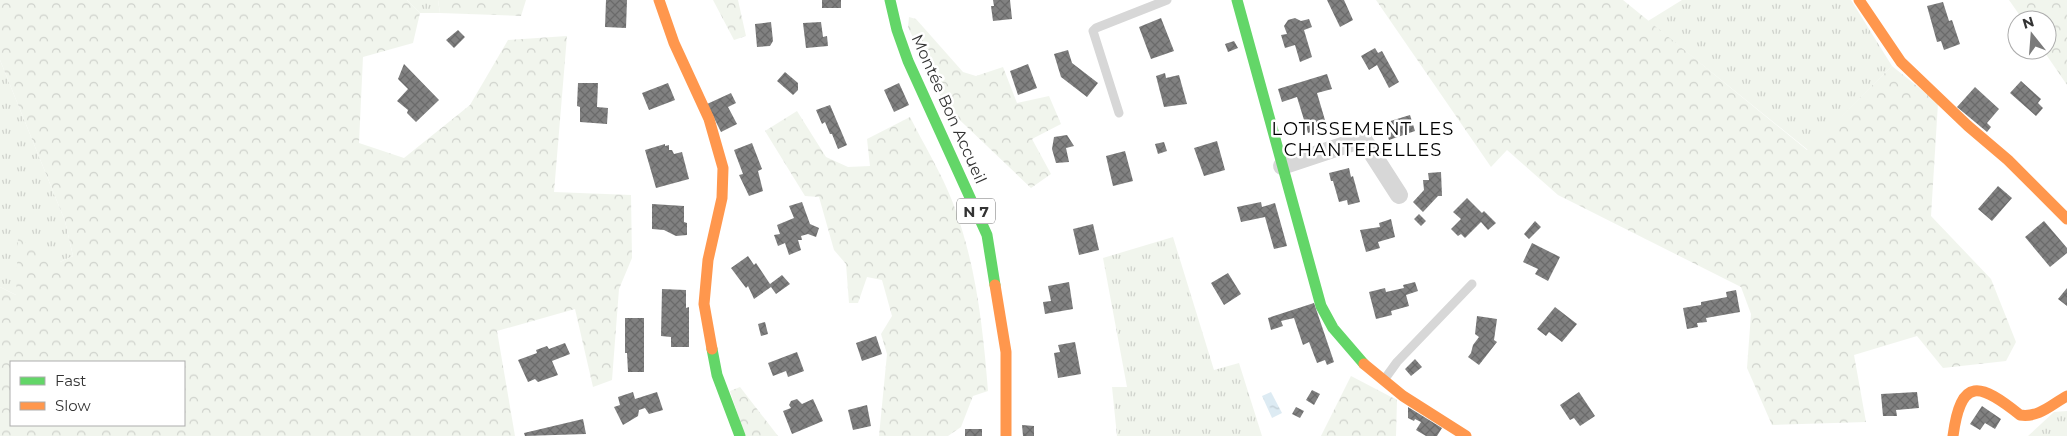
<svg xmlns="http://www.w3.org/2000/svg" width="2067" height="436" font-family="Montserrat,sans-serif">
<defs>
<pattern id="grass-tufts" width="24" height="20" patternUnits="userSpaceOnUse" patternTransform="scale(1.25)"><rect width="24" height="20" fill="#f1f5ed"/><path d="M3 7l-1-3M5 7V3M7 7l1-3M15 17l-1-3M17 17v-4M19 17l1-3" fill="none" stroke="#cfd2cc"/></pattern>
<pattern id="forest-crowns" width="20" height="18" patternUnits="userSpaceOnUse" patternTransform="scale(1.25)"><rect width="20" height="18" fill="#f1f5ed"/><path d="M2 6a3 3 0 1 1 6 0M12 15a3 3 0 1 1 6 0" fill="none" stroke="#cfd2cc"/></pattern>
<pattern id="water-ripples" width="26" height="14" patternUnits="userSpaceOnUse" patternTransform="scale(1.25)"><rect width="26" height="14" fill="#ddebf3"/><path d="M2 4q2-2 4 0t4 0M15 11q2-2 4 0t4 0" fill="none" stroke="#becad1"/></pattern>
<pattern id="building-cross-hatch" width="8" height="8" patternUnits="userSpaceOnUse" patternTransform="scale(1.25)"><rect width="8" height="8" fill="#818181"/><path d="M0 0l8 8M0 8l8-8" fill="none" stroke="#6a6a6a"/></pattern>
</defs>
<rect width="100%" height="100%" fill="#fff"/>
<path fill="url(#grass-tufts)" d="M407,0h31l2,13h-20z
M1682,0h169l41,66 -84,84 -160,-129z
M0,60l65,161 8,35 -13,6 -44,33 -16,-8z
M1173,237l41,133 25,-7 23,73h-145l-5,-49h15l-24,-129z
M2067,411v25h-39l26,-24z"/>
<path fill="url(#forest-crowns)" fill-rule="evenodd" d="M0,0h407l13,13 -7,30 -50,14 -4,86 45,15 66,-53 38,-65 59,-4 -13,156 77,3 1,63 -13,31 -7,91 -19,7 -18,-78 -78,22 18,105h-515v-149l16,8 2,-57 42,24 13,-6 -8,-35 -65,-161zM11,362h173v63h-173z
M438,0h88l-5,16 -81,-3z
M713,0h25l8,36 -12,4z
M1376,0h247l184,150 85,-84 46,37 -7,113 60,63 25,63 -10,19 -63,7 -26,-32 -63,19 12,67 -94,3 -25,-57 4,-54 -10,-27 -183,-92 -51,-45 -16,17z
M2009,0h58v85l-24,-35h4v-30h-24z
M909,17l7,2 47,53 13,4 27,-9 14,36 32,-7 12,28 -29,15 19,35 -20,14 -86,-82 -37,-79z
M797,111l29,46 22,10 22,-1 -3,-27 43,-22c14,28 32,57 43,86 23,61 30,124 35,188l-15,5 -12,31 -13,9h-69l8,-82 -6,-20 11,-18 -10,-36 -15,-3 -9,26h-9l-3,-39 -12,-14 -15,-53 -14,-1 -40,-65z
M1351,376l46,24 -1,36h-75z
M740,387l38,49h-33l-15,-45z"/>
<path fill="url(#water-ripples)" d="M1271,392l11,21 -10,5 -10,-22z"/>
<path fill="url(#building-cross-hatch)" d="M606,0h21l-1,28 -21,-1z
M822,0h19v8h-19z
M993,0h17l2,19 -19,2 -2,-15h3z
M1327,0h17l9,20 -13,7z
M1943,2l6,19 3,-1 8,24 -16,6 -3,-9 -4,1 -10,-36z
M1161,18l13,33 -23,8 -12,-32z
M1295,18l6,3 8,-2 3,8 -8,3 8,27 -12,5 -5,-17 -10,3 -4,-13 6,-1 -3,-8 4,-6z
M771,22l2,19 -3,5 -13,1 -2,-23z
M821,22l2,15 4,-1 1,10 -22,2 -3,-25z
M458,30l7,7 -11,11 -8,-8z
M1234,41l4,7 -10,4 -3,-8z
M1375,48l3,5 4,-2 17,31 -10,6 -12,-23 -8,5 -8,-14z
M1068,50l4,13 26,20 -11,14 -26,-20 -7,-23z
M404,64l35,36 -23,22 -9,-9 1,-3 -11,-9 11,-12 -10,-10z
M1028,64l9,24 -19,7 -8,-24z
M785,72l13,11v7l-5,5 -16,-14z
M1165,73l1,5 13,-3 8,29 -23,3 -8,-31z
M1327,74l5,15 -15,4 10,34 -19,6 -11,-36 -15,5 -4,-13z
M2021,81l20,18 -3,4 5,5 -7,8 -26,-23z
M578,83h20l-1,24 11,1 -1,16 -27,-2v-15l-3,-1z
M668,83l7,17 -26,10 -7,-17z
M899,83l10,22 -15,7 -10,-22z
M1975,87l24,22 -12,14 4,4 -4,5 -30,-25z
M731,93l5,10 -8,4 9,17 -16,8 -14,-28z
M830,105l17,40 -9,4 -6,-15h-2l-5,-12 -3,2 -6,-14z
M1410,115l5,16 -26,9 -5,-17z
M1067,135l7,11 -8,2 3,14 -13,1 -4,-14 2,-12z
M1217,141l8,29 -21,6 -10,-28z
M1164,142l3,9 -9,3 -3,-10z
M752,143l10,26 -4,2 5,20 -14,5 -10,-21 4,-1 -9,-24z
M665,144v2l4,-1v5h3l2,4 8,-2 7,27 -33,9 -11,-38z
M1125,151l8,30 -20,5 -7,-30z
M1349,168l2,9 2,-1 7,26 -12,3 -1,-5 -8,2 -6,-21h-2l-2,-8z
M1441,172l1,24h-4l-15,16 -10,-10 11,-12 -1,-10h6l-1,-7z
M1998,186l14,12 -20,23 -14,-12z
M1467,198l15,15 2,-2 12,12 -8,7 -7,-8 -16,16 -4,-4 -3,2 -7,-7 10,-10 -8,-7z
M802,202l8,22 9,4 -3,9 -8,-3 -7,2 1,4h-4l3,10 -12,5 -4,-12 -7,3 -4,-11 6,-1 -3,-9 17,-7 -5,-12z
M1261,202l1,5 13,-4 12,43 -13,3 -9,-32 -24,5 -4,-15z
M652,204l32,2v16l3,1v12l-11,1 -12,-6 -12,-1z
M1419,214l7,7 -5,5 -7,-7z
M1391,219l4,18 -17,5 2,6 -14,4 -6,-22 20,-3 -1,-4z
M1535,221l6,6 -12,12 -5,-5z
M2044,221l23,27v5l-17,14 -25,-30z
M1093,224l6,26 -20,5 -6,-26z
M1532,243l28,14 -12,24 -13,-7 3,-5 -15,-7z
M748,256l6,9 2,-2 14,21 12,-9 8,9 -14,10 -5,-7 -17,12 -6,-13 -2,2 -15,-20z
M1228,273l13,21 -17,11 -13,-22z
M1069,282l4,27 -28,5 -2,-12 8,-1 -3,-15z
M1415,282l3,9 -12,4 3,11 -18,5 1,4 -16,4 -7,-27 16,-4 1,4 18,-4 -1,-3z
M2067,288v18l-9,-7z
M662,289l24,1v18l3,-1v40h-18v-10l-10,-1z
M1736,290l4,22 -34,6 1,4 -10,1 1,4 -11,2 -4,-21 18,-3v-3l26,-5 -1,-5z
M1314,303l20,59 -7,3 -2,-5 -8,3 -8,-21 -6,3 -9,-27 -13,3 2,5 -12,4 -3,-12z
M1555,307l22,17 -15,18 -13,-10 -3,4 -9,-7z
M1477,316l20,3 -3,21 3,2 -18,23 -11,-8 3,-4 2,-8 6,-8 -4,-3z
M625,318h19v54h-16l-1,-19h-2z
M765,322l3,12 -7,2 -3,-12z
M876,336l6,18 -20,7 -6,-18z
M1075,342l6,32 -23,4 -4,-25 6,-1 -2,-7z
M565,343l5,11 -18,7 6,14 -20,7 -3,-3 -7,3 -10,-22 19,-7 -1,-3 11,-4 2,3z
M797,352l7,19 -16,6 -2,-6 -13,5 -5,-13z
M1415,359l7,8 -11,9 -6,-7z
M1312,390l8,4 -6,11 -8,-5z
M633,392l2,7 22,-7 6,18 -14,4 -4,-6 -6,2 -1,6 -15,9 -9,-18 6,-2 -2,-8z
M1579,392l16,24 -15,10 -6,-8 -4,2 -10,-15z
M1917,392l2,16 -23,2 1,6h-14l-2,-22z
M797,399l5,5 11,-5 10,22 -31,13 -9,-23 8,-3 -2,-3 2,-4z
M867,405l4,21 -18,4 -5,-20z
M1982,406l19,13 -6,10 -10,-6 -5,7 -10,-6z
M1296,407l8,4 -4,7 -8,-4z
M1408,407l34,21 -5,8h-11l-10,-6 5,-8 -6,-3 -1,2 -6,-3z
M583,419l3,15 -61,2 -1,-3z
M1022,425l12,1v10h-11z
M965,429h17v7h-17z"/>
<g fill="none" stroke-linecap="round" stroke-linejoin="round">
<path stroke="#d7d7d7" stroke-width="9" d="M1119,113l-26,-82 3,-3 71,-28
M1384,380l13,-18 75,-78"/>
<path stroke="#d7d7d7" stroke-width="18" d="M1282,166l81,-27 36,56"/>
<path stroke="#63d668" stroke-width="11" d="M890,0l7,30 11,31 79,174 8,50
M1237,0l84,306 12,22 31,36
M712,349l5,26 23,61"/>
<path stroke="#ff974d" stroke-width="11" d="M659,0l15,43 35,76 14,49 -1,30 -14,62 -4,44 8,45
M1859,0l42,62 67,64 40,34 59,59
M995,285l11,67v84
M1364,364l39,32 63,40
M1953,436c8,-60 27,-53 67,-21 19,3 32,-11 47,-19"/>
</g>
<g text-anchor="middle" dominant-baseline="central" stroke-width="5" stroke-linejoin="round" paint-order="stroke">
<rect fill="#fff" stroke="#707070" stroke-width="1" x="957" y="198.5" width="38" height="25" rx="4"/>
<g font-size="15" font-weight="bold" fill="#333">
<text x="976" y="211">N 7</text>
</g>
<g font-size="16" fill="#333" stroke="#fff">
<text transform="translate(949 109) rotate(66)">Montée Bon Accueil</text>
</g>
<g font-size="18" letter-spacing="1" fill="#000" stroke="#fff">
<text x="1363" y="129">LOTISSEMENT LES<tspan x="1363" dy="21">CHANTERELLES</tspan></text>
</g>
</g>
<rect x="10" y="361" width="175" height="65" fill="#ffffff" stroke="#adadad"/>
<rect x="20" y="377" width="25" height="8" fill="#63d668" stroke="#adadad"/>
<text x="55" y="386" font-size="15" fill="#333333">Fast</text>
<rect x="20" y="402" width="25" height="8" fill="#ff974d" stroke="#adadad"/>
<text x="55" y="411" font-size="15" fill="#333333">Slow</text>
<g transform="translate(2032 35) rotate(343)"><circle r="24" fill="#ffffff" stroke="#adadad"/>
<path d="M0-4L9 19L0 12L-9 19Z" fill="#7a7a7a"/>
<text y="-8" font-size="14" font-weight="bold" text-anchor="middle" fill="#333333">N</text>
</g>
</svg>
